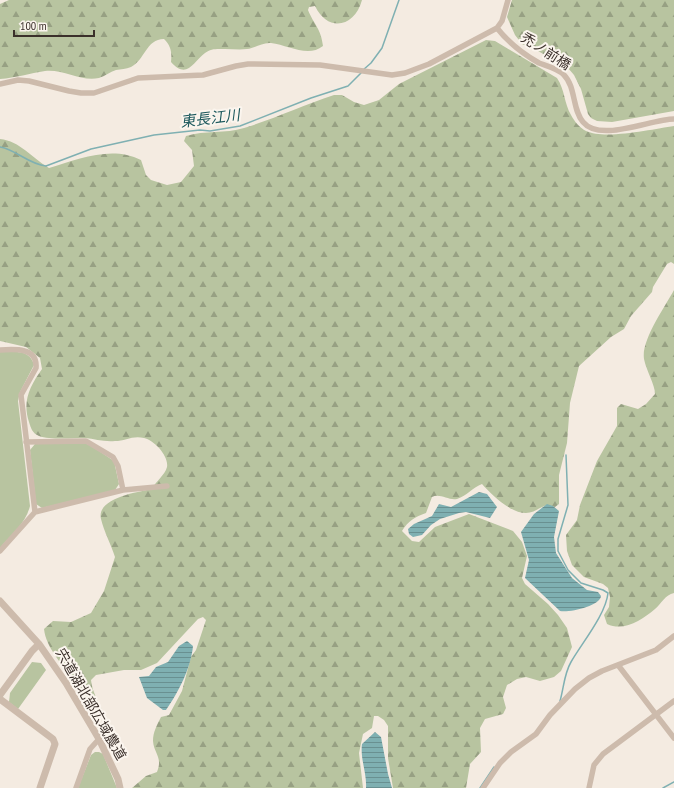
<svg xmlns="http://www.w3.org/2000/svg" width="674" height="788" font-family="'PT Sans Narrow','Noto Sans JP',sans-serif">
<defs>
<pattern id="forest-firs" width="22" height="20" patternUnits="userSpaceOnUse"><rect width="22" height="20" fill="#b8c4a0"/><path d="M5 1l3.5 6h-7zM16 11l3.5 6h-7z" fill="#97a083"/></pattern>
<pattern id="water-rules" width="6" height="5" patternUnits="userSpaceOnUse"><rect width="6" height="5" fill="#7fb0b2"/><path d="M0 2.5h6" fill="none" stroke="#699091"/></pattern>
</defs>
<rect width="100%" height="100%" fill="#f4ebe1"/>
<path fill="url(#forest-firs)" d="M9,0h353c-7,27 -34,33 -47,6l-6,1 -1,3c6,15 13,18 15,36 -15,12 -35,-1 -52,-3 -8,-1 -16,5 -24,6 -7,1 -15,0 -22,0 -7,0 -14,-1 -20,4 -12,9 -18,27 -34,9 1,-10 0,-16 -7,-23 -18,0 -19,21 -33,28 -5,2 -10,2 -15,3 -6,2 -11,6 -17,8 -18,4 -35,-9 -54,-7 -15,2 -29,7 -45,8v-75z
M512,0h162v111l-62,11 -15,-1 -6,-3 -3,-4 -7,-25 -7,-14 -6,-7 -30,-17 -16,-7 -7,-9 -8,-18z
M486,40l9,1 62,37c8,12 7,25 14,37 3,6 9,13 15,16 19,9 67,-2 88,-5v138l-3,-2 -4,2 -14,23 -1,5 -21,24 -7,13 -13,8 -32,29 -9,37 -3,40 -8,32v29l-4,3 -8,-2c-7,2 -13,8 -21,8 -16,0 -34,-18 -44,-29 -9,3 -15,12 -25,15 -8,2 -17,-6 -25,-2l-6,16c-11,4 -18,8 -24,18l10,10 7,1 16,-15 34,-13 44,17 9,11 5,14 -5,22 3,6 23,20 10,11 9,13 5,19 -11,24 -7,6 -14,4 -14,-4 -9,2 -10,6 -4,12 3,11 -3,6 -18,5 -5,9 1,24 -11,12 -4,24h-73l-5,-30v-32l-4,-6 -6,-4h-4l-2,12 -9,6 -4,19 4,35h-231l14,-12 11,-4c6,-15 -3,-18 -4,-31 0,-9 4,-16 8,-24l8,-2 13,-24 9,-34 5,-7 10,-30 -3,-3 -5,2 -41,44 -16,7h-17l-28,5 -5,5c1,13 9,23 13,35l-4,4 -5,1c-8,-13 -15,-27 -23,-41 -10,-16 -26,-31 -28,-50l9,-8 18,1 20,-9 13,-22 11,-34c-4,-13 -11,-25 -14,-38 -5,-21 37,-27 51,-30 4,-8 13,-14 15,-22 2,-11 -13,-27 -23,-29 -11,-3 -19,3 -29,3 -11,1 -20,-2 -30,-3 -12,0 -35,2 -46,-2 -7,-3 -8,-8 -10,-14 -7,-21 1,-36 13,-53l-2,-11 -14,-11 -26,-6v-202c20,2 32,19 49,29 29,-9 63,-23 92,-8l5,15 5,5 16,5 14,-3 13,-16 -2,-16 -8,-9 2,-5c19,-6 39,-2 58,-8 30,-9 59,-23 90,-33h8l12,7 10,3 15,-5 20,-16z
M674,290v303c-9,2 -12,10 -19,16 -13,11 -31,23 -48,15l-3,-9 5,-8 1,-10 -2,-9 -5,-4 -19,-7 -12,-12 -5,-14 -1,-16 11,-15 3,-15 17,-44 20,-35v-18l4,-4 17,5 8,-5 9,-10c0,-9 -9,-24 -11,-35 -3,-19 21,-52 30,-69z"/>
<path fill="#b8c4a0" d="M0,352c14,0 30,-3 34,13l-14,27 -2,9 12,105c-4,17 -19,29 -30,42z
M84,443l6,2 24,16 5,23 -4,6 -73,18 -6,-4 -6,-54 5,-6z
M32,662l9,1 5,7 -28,39 -9,-7 1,-9z
M95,752h4l4,2 14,34h-39l13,-33z"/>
<path fill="url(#water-rules)" d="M479,492l8,2 10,13 -7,11 -24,-6 -7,1 -19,6 -9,6 -9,10 -9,2 -4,-3 -1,-5 6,-5 18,-8 7,-12 12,3z
M547,504l6,2 6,5 -5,26 2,16 16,25 15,12 11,2 3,4c-1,10 -32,17 -41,15l-35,-33 4,-18 -8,-28 13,-18z
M187,641l6,5c-2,22 -15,47 -27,64h-3l-16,-12 -8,-21 10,-1 7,-9 12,-5 11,-16z
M375,732l6,5 7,37 4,14h-26c1,-15 -6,-29 -4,-44z"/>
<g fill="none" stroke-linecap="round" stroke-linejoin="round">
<path stroke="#7fb0b2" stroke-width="1.5" d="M363,70l8,-7 11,-15 17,-48
M0,147c17,3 28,17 46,19l45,-17 63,-14 46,-5 10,1 30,-5 71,-28 37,-12 13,-13
M560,701c4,-14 4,-27 11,-39 11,-19 35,-48 37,-69l-5,-3 -22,-7 -13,-13 -10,-19v-12l10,-34 -2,-50
M480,788l14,-21
M663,788l11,-6"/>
<path stroke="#cdbbac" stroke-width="5.5" d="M497,28c11,14 26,26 42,35 8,3 20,6 25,12 12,12 8,34 19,47 17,21 68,-3 91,-3
M0,84l18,-4 11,1 40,10 12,2h13l44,-15 65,-3 33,-9 12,-2 72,1 72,10 13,-2 24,-9 68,-36 5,-7 6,-21
M0,350c14,-1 38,-3 36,18l-15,27 14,117
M26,442l60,-1 27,16 5,9 5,24
M0,551l35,-39 88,-22 44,-4
M618,665l56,73
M76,788l14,-39 9,-10
M483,788l17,-25 11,-11 25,-18 14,-19 25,-26 14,-11 13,-7 54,-21 18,-14
M589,788l5,-23 9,-11 71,-53"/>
<path stroke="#cdbbac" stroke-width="7" d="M0,601l39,43 27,39 33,56 19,40 2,9
M0,695l32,-44 7,-7
M0,699l53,40 2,5 -15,44"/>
</g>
<g text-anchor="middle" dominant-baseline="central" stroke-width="4" stroke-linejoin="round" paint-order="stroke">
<g font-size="14" fill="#3b302b" stroke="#fbf5ee">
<text transform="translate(546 51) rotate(33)">禿ノ前橋</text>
<text transform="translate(91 704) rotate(60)">宍道湖北部広域農道</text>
</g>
<g font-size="15" font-style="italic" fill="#1f5a5e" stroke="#fbf5ee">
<text transform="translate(210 118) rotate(-7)">東長江川</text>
</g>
</g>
<path d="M14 30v6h80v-6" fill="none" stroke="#3b302b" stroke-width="2"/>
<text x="20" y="30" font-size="12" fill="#3b302b" stroke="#fbf5ee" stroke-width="3" paint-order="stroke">100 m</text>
</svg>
